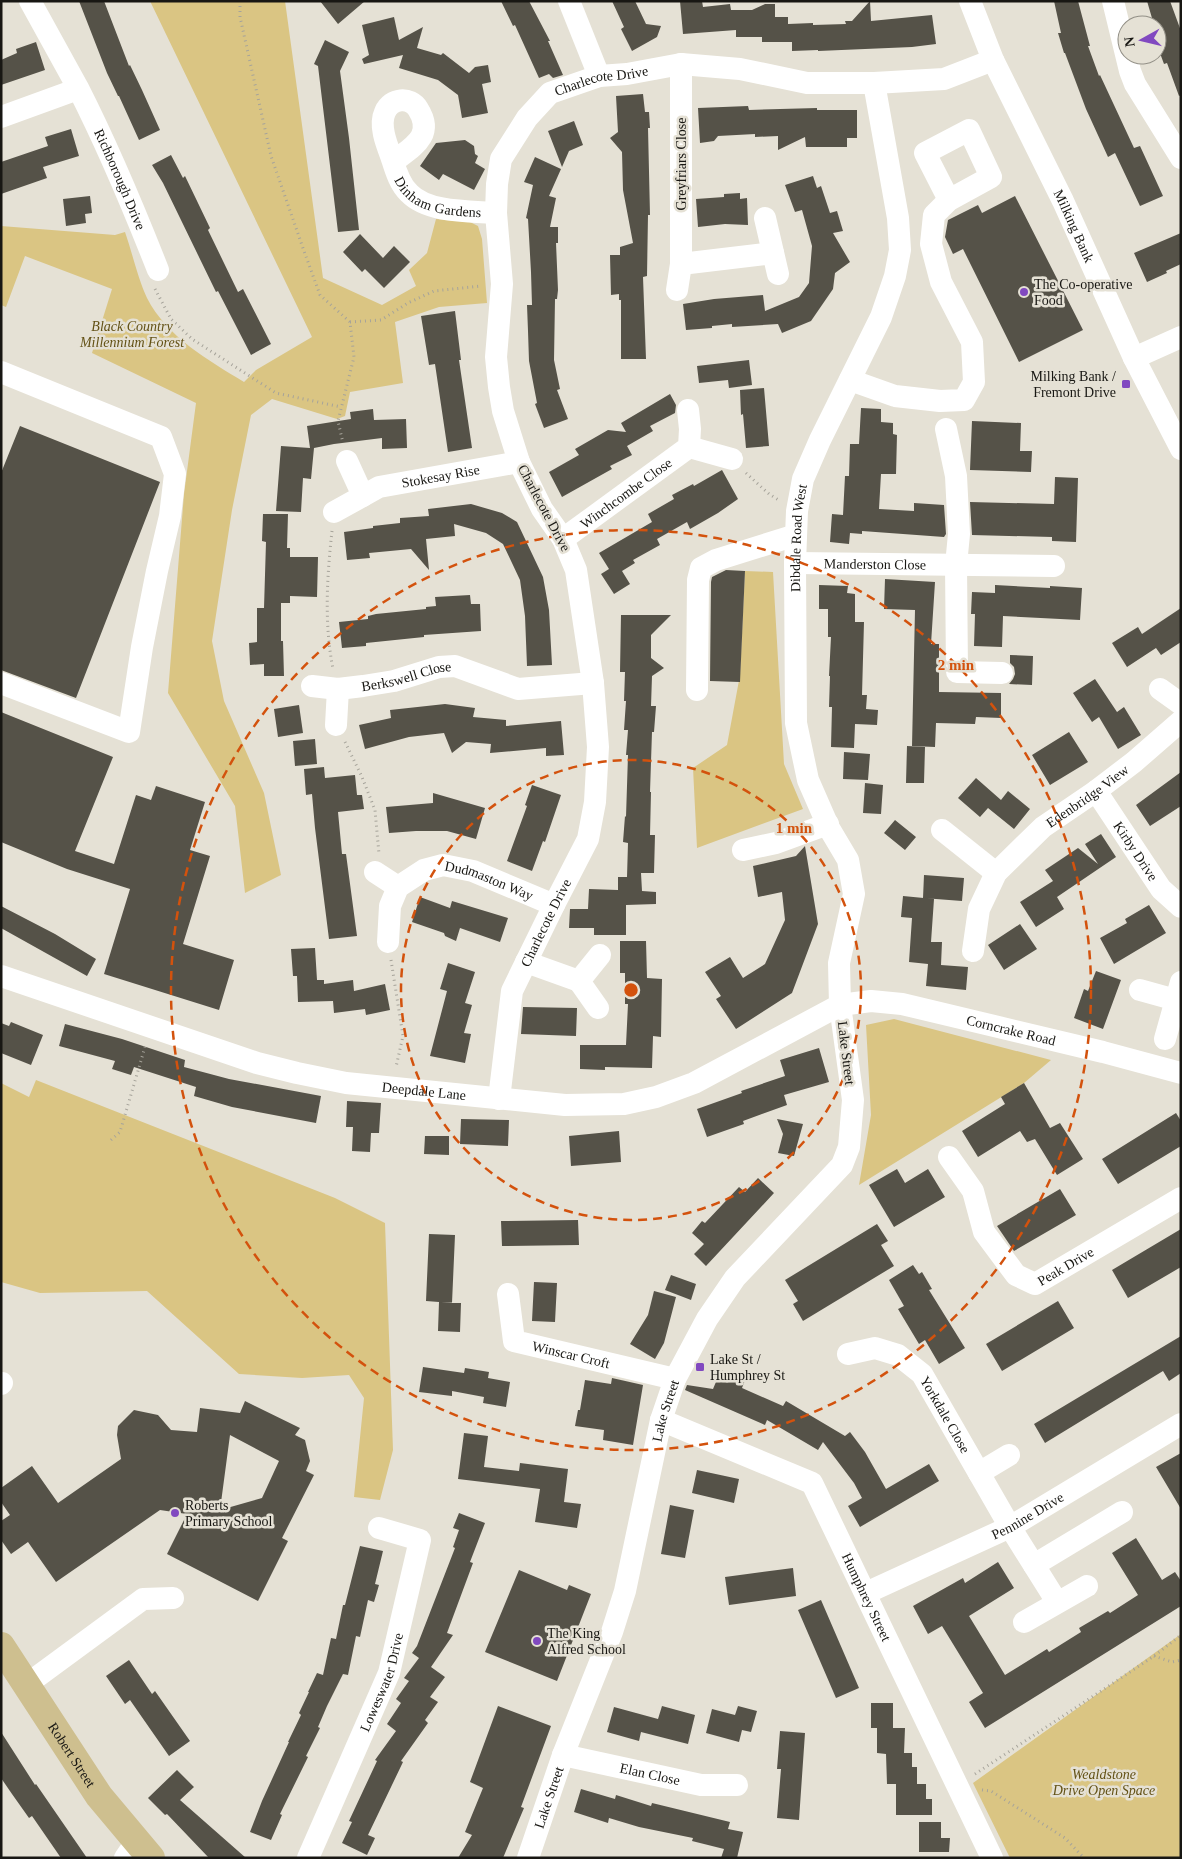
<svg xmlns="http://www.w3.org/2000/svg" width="1182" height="1859" font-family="'Times New Roman',serif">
  <rect width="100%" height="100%" fill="#e5e1d5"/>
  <path fill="#dac583" d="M150 1H285L323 278 382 305 416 286 409 270 427 253 436 219 470 222 478 226 482 239 487 303 439 307 395 322 403 383 350 392 345 416 337 419 272 399 251 415 232 510 212 641 224 701 264 793 281 875 245 893 235 806 168 693 184 494 196 403 92 353 112 289 25 256 6 307 1 305V226L115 235 125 232C132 252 138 279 147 298 167 337 208 360 244 382L256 370 312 337Z
    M745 571 773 572 784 764 803 809 697 848 693 768 727 745 740 675Z
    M894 1019 1051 1060 1024 1083 859 1185 871 1115 866 1025Z
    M36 1080 335 1198 385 1223 393 1450 380 1500 354 1497 364 1398 349 1375 302 1378 239 1374 147 1291 40 1293 1 1282V1083L29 1097Z
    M1181 1634V1858H1010L973 1783Z"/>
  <path fill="#555248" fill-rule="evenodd" d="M79 1H104L129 66 130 65 142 90 160 130 139 140 119 96H118L107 73Z
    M320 1H365L338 24Z
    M501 1H529L550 41H548L563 75 553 78 549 74 539 78 515 25 513 26Z
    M612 1H635L646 24 661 26 657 37 632 51 621 29 624 27Z
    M680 1H702L703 7 730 4 731 10H752L765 4H775V17H788V24L813 23V25L846 24 845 21H852L870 1 871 21 932 15 936 44 912 47 818 51V50L792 51V42H762V37H736V30L683 34Z
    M1054 1H1078L1090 46H1088L1099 76 1100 75 1134 148 1140 146 1163 196 1140 206 1115 153 1108 157 1086 109 1065 53H1064L1058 33H1061Z
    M1147 1H1170L1181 31V95L1179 96 1167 63 1164 64 1157 45V25H1154Z
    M394 17 399 40 423 27 417 48 441 55 443 53 469 73 475 67 488 65 491 82 482 84 488 113 462 118 458 95 438 80 399 68 403 55 364 64 362 59 369 55 362 25Z
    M325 40 349 52 340 71 349 138 359 230 338 232 318 66 314 64Z
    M36 42 45 70 1 85V60L17 53 16 49Z
    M643 94 645 112H649L650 128H648L650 215H648L647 276 643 277 646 359H621V300H619V294L611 295 610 255H620V247L633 243 623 190 622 152 610 138 618 132 616 96Z
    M748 106 749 110 817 108V110H857V138H847V147H806L805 137 778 150V136L755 137V134L718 136 714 141 700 143 698 108Z
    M574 121 583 145 569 151 562 167 548 131Z
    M71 129 79 156 43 167 47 178 1 194V162L48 146 45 137Z
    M465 140 474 146 475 154 478 156 475 163 485 169 474 190 443 174 439 180 420 166 436 143Z
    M171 155 183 178 185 176 210 228 208 230 238 292 243 289 271 344 251 355 218 291 216 292 163 183 152 165Z
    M535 157 561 169 549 196 556 198 550 227H558V243H556L558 290 557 299H555L554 360 560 389 557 390 568 419 544 428 535 404 537 403 529 361 528 331 527 305H532L531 272 528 219 526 218 533 185 524 182Z
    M813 176 817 188 821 186 830 213 837 211 843 231 833 233 850 262 835 273 833 289 811 321 782 333 778 324 732 327V324L712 326V328L686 330 683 304 714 299 763 295 765 311 799 297 809 283 812 246 802 210 795 212 785 185Z
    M740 193V199L747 198 748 225 725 224 698 227 696 199 724 197V194Z
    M90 196 92 213 85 214 86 223 66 226 63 199Z
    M1015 196 1083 330 1019 362 963 249 953 254 945 237 948 220 978 205 982 213Z
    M1181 233V264L1166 271 1167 273 1147 282 1134 253Z
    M360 234 383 258 394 246 410 262 384 288 365 269 362 272 343 252Z
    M455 311 461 360H459L472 448 448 452 435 364 429 365 421 316Z
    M749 360 752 385 729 388 728 380 699 383 697 366Z
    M764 388 769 446 746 448 743 414 741 415 740 390Z
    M670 394 676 405 675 413 650 426 653 431 627 446 632 455 610 466 612 469 562 497 549 472 579 455 575 449 608 430 626 432 621 423Z
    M861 408 881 409V422L893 423V434L897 435 896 474H881L879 509 914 511V503L944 505 946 534 944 537 862 531V534L850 533 849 544 830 542 832 514 843 515 845 476H849L850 444H859Z
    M373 409 374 420 406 419 407 448 382 449V438L334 444 314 448 311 479 303 478 301 512 276 511 281 446 310 448 307 426 351 419 350 412Z
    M972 421 1021 423 1020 451H1032L1031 472 970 470Z
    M20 426 160 482 76 698 1 670V473Z
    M722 470 738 499 718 513 690 529 687 522 657 539 660 545 633 560 635 563 622 571 630 584 614 594 601 574 609 569 599 553 652 522 648 514 674 499 672 495 693 484 694 486Z
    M1055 477 1078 478 1076 542 1052 541V537L972 535 970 502 1054 504Z
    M471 504 502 513 517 522 543 577 549 610 552 665 527 666 525 616 520 580 503 544 486 533 454 524 455 536 426 539 429 570 411 549 369 553 370 558 347 560 344 532 373 528V526L400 523V518L429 516 428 509Z
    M263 514H288L287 548H290V557H318L317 597 290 596V603H281V641H283L284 676H264V664L250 665 249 643 257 642V608H264L266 542 262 541Z
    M726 570 745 571 740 682 710 681 711 582 712 577Z
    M885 579 935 582 931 644H939V692L1001 693V718L976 717 975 724 936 723 935 747 912 746 915 610 884 609Z
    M819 585 848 586 847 593 855 594V622H864L862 695H867L866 709 878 710 877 725 855 724 854 748 831 747 832 707H829L830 676H829L831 637H828V609H819Z
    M995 585 1050 588V586L1082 588 1080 620 1003 616 1002 647 974 646 975 614H971L972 592 995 593Z
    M470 595 471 604H480L481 631 424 635V637L366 643V646L342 648 339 622 368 619V616L376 614 426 609V607L436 606 435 597Z
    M1181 608V642L1161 655 1156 648 1127 667 1112 643 1138 627 1142 634Z
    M621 615H671L651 635V658L664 668 652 676 651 706H656L654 732H652L650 792H651L650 835H655L654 873H641L642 891 656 892V904L626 905V935H594V928H569L570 909H588L589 889 618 890V877H627L628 843 623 842 625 816 626 817 628 755H626L628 730H624L626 701H624L625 672H620Z
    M1010 655 1033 656 1032 685 1009 684 1013 679 1015 674 1014 667 1010 663Z
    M1095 679 1117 712 1124 707 1141 735 1118 749 1099 717 1092 722 1073 693Z
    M445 704 475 708 473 717 506 720V726L561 721 564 755 546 756V748L490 753 491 744 466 742 452 753 444 733 409 737 365 749 359 725 391 718 390 710Z
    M299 705 303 733 278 737 274 709Z
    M1 712 113 757 75 851 114 864 136 795 151 800 156 786 205 802 190 850 210 856 183 944 234 960 219 1010 104 974 130 889 67 869 1 842Z
    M1069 732 1088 762 1050 785 1032 755Z
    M315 739 317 764 295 766 293 741Z
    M907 746 925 747 924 783H906Z
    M844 752 870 754 868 780 843 779Z
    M324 767 325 778 355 775 357 795H362L364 809 338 812 342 854H346L357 936 329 939 315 828 312 794 306 795 304 769Z
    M1181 772V806L1150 826 1136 805Z
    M976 778 1001 800 1008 791 1030 809 1014 829 988 808 980 817 958 798Z
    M865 783 883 785 881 814 863 813Z
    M532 785 561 795 545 842 543 841 532 871 507 861 527 806 525 805Z
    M433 793 485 808 476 839 447 831H416L389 833 386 807 433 803Z
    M895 820 916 837 905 850 884 833Z
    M1101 834 1116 857 1057 897 1064 909 1036 927 1020 902 1053 881 1045 870 1078 848 1098 864 1085 844Z
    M805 846 818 924 792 993 736 1029 716 999 721 996 705 972 730 957 743 978 765 964 785 920 782 892 758 897 753 866 796 856Z
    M924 875 964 878 962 901 923 898Z
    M903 896 934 899 931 942H942L941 965 968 967 966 990 926 986 928 964 909 962 912 918 901 917Z
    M420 897 450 908 452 901 508 918 500 942 460 928 456 941 445 936 444 933 412 922Z
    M1149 905 1166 933 1114 964 1100 938 1127 923 1125 919Z
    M1 906 55 934 96 959 87 976 1 928Z
    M1020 924 1037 949 1004 970 988 945Z
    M620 941H646L647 978 662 979 661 1037 653 1036 652 1068 605 1067V1070L580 1069V1045H626L628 1004H625V973H620Z
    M315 948 317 980H324V984L353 980 354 991 385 984 390 1010 366 1015 365 1009 334 1013 333 1001 298 1002 297 976H293L291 949Z
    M448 963 475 972 465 1003 472 1005 464 1033 471 1034 465 1063 430 1056 447 991 440 989Z
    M1096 971 1121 980 1103 1029 1074 1018 1084 989 1088 991Z
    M523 1007 577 1008 576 1036 521 1034Z
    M11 1022 43 1035 31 1065 1 1053V1023L9 1026Z
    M65 1024 122 1039 185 1060 184 1067 229 1079 321 1096 316 1123 232 1107 194 1096 196 1087 134 1067 131 1075 112 1069 115 1061 59 1046Z
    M819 1048 829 1082 784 1095 787 1105 743 1121 744 1124 707 1137 697 1109 742 1093 741 1091 785 1076 780 1060Z
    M1024 1083 1050 1128 1060 1123 1083 1159 1057 1175 1035 1139 1027 1142 1020 1131 978 1157 962 1131 1005 1104 1001 1097Z
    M347 1101 381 1103 379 1133H371L370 1152 352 1151 353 1127H346Z
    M1176 1113 1181 1121V1146L1118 1184 1102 1159Z
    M461 1119 509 1120 508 1146 460 1144Z
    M777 1119 803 1124 794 1156 778 1153 783 1134Z
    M619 1131 621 1162 571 1166 569 1136Z
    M425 1136H449V1155L424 1154Z
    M897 1169 905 1183 928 1169 945 1197 894 1227 869 1185Z
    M758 1178 774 1193 706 1266 694 1254 704 1244 692 1233 702 1221 705 1223 739 1187 745 1192Z
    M1060 1189 1076 1215 1014 1251 997 1226Z
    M578 1220 579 1245 502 1246 501 1221Z
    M877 1224 888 1241 881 1245 894 1266 803 1321 793 1304 798 1301 785 1280Z
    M1181 1229V1267L1128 1298 1112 1270Z
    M429 1234 455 1235 452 1303 441 1302 461 1303 460 1332 438 1331 439 1302 426 1301Z
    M913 1265 919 1274 922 1272 932 1289 929 1290 965 1348 939 1364 925 1340 919 1344 898 1309 904 1306 889 1280Z
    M671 1275 696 1284 691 1300 665 1290Z
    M534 1282 557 1283 555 1322 532 1321Z
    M654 1291 676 1297 664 1343 655 1359 630 1344 648 1315Z
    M1058 1301 1074 1328 1002 1371 986 1344Z
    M1181 1336V1373L1169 1381 1163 1371 1045 1443 1034 1424Z
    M423 1367 464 1373 465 1368 489 1372 488 1378 510 1382 506 1407 483 1403 484 1397 452 1391V1396L419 1392Z
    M721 1370 745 1380 742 1388 783 1406 786 1401 845 1436 850 1432 865 1452 886 1489 929 1464 939 1481 860 1527 848 1506 862 1498 854 1483 823 1442 818 1450 767 1420 765 1425 685 1390 687 1385 713 1389Z
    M612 1378 643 1385 633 1445 603 1440 604 1430 575 1426 578 1410H580L585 1380 611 1384Z
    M245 1401 300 1428 295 1435 305 1440 310 1461 306 1471 314 1475 282 1538 288 1541 258 1601 167 1554 187 1514 160 1510 56 1582 28 1542 11 1554 1 1540V1521L10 1515 1 1502V1488L32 1466 58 1503 121 1459 117 1435 118 1426 134 1410 158 1415 171 1430 197 1432 200 1408 240 1413ZM230 1435 279 1461 262 1498 220 1510Z
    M464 1433 488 1436 484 1467 519 1471 520 1463 568 1469 564 1502 581 1504 577 1528 535 1522 540 1489 458 1479Z
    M1181 1453V1509L1156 1467Z
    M697 1470 739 1479 734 1503 692 1493Z
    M670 1505 694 1510 685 1558 661 1554Z
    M459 1513 485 1523 470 1562 473 1563 447 1633 453 1635 431 1667 445 1677 430 1697 438 1702 425 1720 428 1723 401 1761 403 1762 368 1835 375 1838 367 1855 342 1843 352 1822 349 1821 377 1761 375 1760 396 1731 387 1724 401 1703 396 1699 409 1681 404 1678 419 1658 412 1653 417 1646 455 1548 453 1547 459 1530 453 1528Z
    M1136 1538 1162 1580 1175 1572 1181 1581V1606L985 1728 969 1702 983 1693 942 1626 928 1634 913 1606 963 1578 965 1583 998 1562 1014 1588 969 1616 1005 1675 1047 1649 1049 1652 1081 1632 1079 1628 1108 1611 1110 1613 1138 1595 1112 1553Z
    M360 1546 383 1551 375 1584 379 1585 374 1602 368 1600 360 1637 356 1636 348 1675 343 1674 327 1706 318 1727 320 1728 306 1756 308 1757 280 1814 282 1815 271 1840 250 1832 262 1801 289 1742H288L301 1715 299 1713 309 1692H308L317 1673 323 1675 331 1638 336 1639 343 1605H345Z
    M793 1568 796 1596 729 1605 725 1577Z
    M519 1570 567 1590 569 1585 591 1594 557 1681 485 1652Z
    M821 1600 859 1688 836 1698 798 1610Z
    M129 1660 152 1694 155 1691 190 1741 169 1756 130 1700 125 1704 106 1676Z
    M871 1703H893V1728H905L904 1753H912V1767H917V1784H926V1799H932V1815H896V1784H887L886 1754 877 1753V1728H871Z
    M498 1706 551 1726 521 1807 524 1808 503 1858H458L472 1835 465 1832 483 1788 470 1782Z
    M662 1706 695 1715 688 1744 641 1732 639 1741 607 1732 614 1707 658 1719Z
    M738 1706 757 1711 751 1732 742 1730 739 1742 706 1733 712 1709 735 1715Z
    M780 1731 805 1733 799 1820 777 1818 781 1769H777Z
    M1 1732 35 1785 36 1784 87 1858H61L32 1816 29 1818 12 1794 1 1778Z
    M177 1770 194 1787 180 1800 246 1858H209L167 1814 165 1815 148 1798Z
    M581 1789 615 1799 616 1795 651 1806 652 1803 730 1822 728 1829 743 1832 737 1858H721L724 1849 692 1841 693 1838 639 1827 609 1818 608 1823 574 1812Z
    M919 1822H941V1838H950L949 1852H919Z"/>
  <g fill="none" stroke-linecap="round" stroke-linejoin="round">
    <path stroke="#a6a39a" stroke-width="3" stroke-dasharray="1 4" stroke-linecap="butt" d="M240 1V17L271 156 304 251 320 295 350 322 354 357 338 421 343 443
      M155 289 171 319 192 339 276 393 341 407
      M350 322 381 320 408 303 434 291 481 286
      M746 473 769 494 780 501
      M332 531C327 577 324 623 333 669
      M345 742 362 777 375 810 379 854
      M391 960 403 1036 396 1067
      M111 1140 120 1132 145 1047
      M1154 1656 1172 1662 1181 1660
      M975 1774 1154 1656 1181 1635
      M982 1790 991 1791 1065 1838 1084 1858"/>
    <g stroke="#fff" stroke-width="22">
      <path id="s1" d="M30 1C46 30 62 59 78 88 108 147 134 209 158 270"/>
      <path d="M569 1 599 76"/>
      <path id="s2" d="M970 1 993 60 1063 201 1134 358 1181 449"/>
      <path d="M1113 1 1130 71 1135 84 1181 158"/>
      <path d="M1 117 78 89"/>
      <path id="s3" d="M393 162C412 147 435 136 418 109 410 96 391 98 385 112 379 125 386 143 391 156 395 168 399 184 409 193 428 213 470 211 496 213"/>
      <path d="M765 218 778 274"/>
      <path d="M681 264 773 253"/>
      <path d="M677 290 681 264V64"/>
      <path d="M1134 358 1181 337"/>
      <path d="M1 372 161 437 175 474 170 516 157 571 142 647 129 732 1 683"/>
      <path d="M850 380 895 396 940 401 964 400 974 382 972 342 941 282 931 244 934 215 949 200 925 153 969 130 991 177 949 200"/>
      <path d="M946 429 956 476 959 534 956 565 957 672 1002 673"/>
      <path d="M689 447 732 459"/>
      <path d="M347 461 363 496"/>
      <path id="s4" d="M334 512 379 487 519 462"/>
      <path id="s5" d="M563 539 689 447 690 429 688 410"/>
      <path id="s6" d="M795 563 1054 566"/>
      <path id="s7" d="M312 686 338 689 363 686 394 681 439 667 455 666 518 689 593 683"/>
      <path d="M1160 689 1181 704"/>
      <path d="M697 690 698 580 701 568 716 560 796 535"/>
      <path d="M336 725 338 689"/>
      <path id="s8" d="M1096 791 1161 889 1181 907"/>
      <path d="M942 830 996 873"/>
      <path d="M743 850 776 843 828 824"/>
      <path d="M375 872 398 887"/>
      <path id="s9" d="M388 942 390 906 398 887 424 870 443 865 473 871 554 905"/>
      <path id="s10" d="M973 951 979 909 996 873 1043 827 1096 791 1134 762 1181 721"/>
      <path d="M526 962 579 981"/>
      <path id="s11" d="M1 976 257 1063 297 1073 346 1083 565 1105 624 1104 656 1097 694 1083 840 1005 871 1001 902 1004 1103 1052 1181 1073"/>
      <path d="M1140 990 1176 1000"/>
      <path d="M598 1008 579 981 600 955"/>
      <path d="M1165 1039 1181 982"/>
      <path id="s12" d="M499 1099 512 991 554 905 588 839 595 802 598 747 593 683 576 570 563 539 542 509 519 462 503 411 499 387 496 357 502 284 496 213 497 184 501 159 527 118 550 93 599 76 627 74 681 64 740 69 807 83H874L944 79 993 60"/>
      <path id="s13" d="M949 1157 973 1191 984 1232 1016 1275 1035 1284 1181 1198"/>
      <path id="s14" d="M508 1294 514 1341 675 1379"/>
      <path id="s15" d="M848 1354 875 1348 898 1355 922 1374 1010 1527 1057 1602"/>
      <path d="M1 1384 2 1383"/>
      <path id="s16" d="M661 1420 812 1483 992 1858"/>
      <path d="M979 1473 1009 1455"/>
      <path d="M1034 1565 1122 1512"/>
      <path id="s17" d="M866 1593 1010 1527 1181 1424"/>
      <path d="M1024 1622 1087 1586"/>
      <path d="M26 1685 143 1599 173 1598"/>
      <path id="s18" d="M563 1755 701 1785H737"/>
      <path d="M125 1858 136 1842"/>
      <path id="s19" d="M308 1858 389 1673 420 1540 379 1528"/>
      <path id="s20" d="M528 1858 563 1755 612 1632 625 1591 661 1420 675 1379 707 1319 735 1278 842 1165 849 1147 853 1100 840 1005 839 963 854 894 848 860 829 828 808 780 796 723 795 563 797 511 803 479 820 440 881 317 895 276 900 250 898 218 874 83"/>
    </g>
    <path stroke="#cebf8f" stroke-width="28" id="s21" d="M1 1646 99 1796 151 1858"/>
  </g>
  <g fill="none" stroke="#d3520d" stroke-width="2.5" stroke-dasharray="9 6">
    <circle cx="631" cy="990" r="230"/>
    <circle cx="631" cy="990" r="460"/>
  </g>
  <g fill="#8149c0" stroke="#e5e1d5" stroke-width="2">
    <circle cx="1024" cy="292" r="5"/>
    <rect x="1121" y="379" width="10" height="10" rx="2.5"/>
    <rect x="695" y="1362" width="10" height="10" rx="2.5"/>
    <circle cx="175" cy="1513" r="5"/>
    <circle cx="537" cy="1641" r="5"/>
  </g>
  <g text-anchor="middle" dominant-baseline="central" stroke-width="5" stroke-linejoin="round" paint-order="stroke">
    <g font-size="14" fill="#181713" stroke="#e5e1d5">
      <text stroke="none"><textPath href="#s12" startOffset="1115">Charlecote Drive</textPath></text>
      <text transform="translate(681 164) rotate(-90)">Greyfriars Close</text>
      <text stroke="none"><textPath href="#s1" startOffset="200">Richborough Drive</textPath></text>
      <text stroke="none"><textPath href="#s3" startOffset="224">Dinham Gardens</textPath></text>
      <text stroke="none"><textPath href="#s2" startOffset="248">Milking Bank</textPath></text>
      <text stroke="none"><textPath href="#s4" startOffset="114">Stokesay Rise</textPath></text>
      <text stroke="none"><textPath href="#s5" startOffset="78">Winchcombe Close</textPath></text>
      <text transform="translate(544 508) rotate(62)">Charlecote Drive</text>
      <text stroke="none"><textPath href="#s20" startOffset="1418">Dibdale Road West</textPath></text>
      <text stroke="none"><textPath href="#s6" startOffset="80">Manderston Close</textPath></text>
      <text stroke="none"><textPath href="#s7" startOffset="96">Berkswell Close</textPath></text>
      <text stroke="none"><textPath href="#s10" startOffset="202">Edenbridge View</textPath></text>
      <text stroke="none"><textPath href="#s8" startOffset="72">Kirby Drive</textPath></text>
      <text stroke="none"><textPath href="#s9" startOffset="156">Dudmaston Way</textPath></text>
      <text stroke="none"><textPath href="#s12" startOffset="185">Charlecote Drive</textPath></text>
      <text stroke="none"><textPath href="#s11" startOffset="1054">Corncrake Road</textPath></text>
      <text transform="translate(846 1053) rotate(83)">Lake Street</text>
      <text stroke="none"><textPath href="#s11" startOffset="440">Deepdale Lane</textPath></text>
      <text stroke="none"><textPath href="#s13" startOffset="194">Peak Drive</textPath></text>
      <text stroke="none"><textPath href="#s14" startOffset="106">Winscar Croft</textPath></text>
      <text stroke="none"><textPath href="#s20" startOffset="469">Lake Street</textPath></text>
      <text stroke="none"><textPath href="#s15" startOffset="129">Yorkdale Close</textPath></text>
      <text stroke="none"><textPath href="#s17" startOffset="179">Pennine Drive</textPath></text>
      <text stroke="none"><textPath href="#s16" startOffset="290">Humphrey Street</textPath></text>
      <text stroke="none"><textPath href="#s19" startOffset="191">Loweswater Drive</textPath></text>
      <text stroke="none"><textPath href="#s21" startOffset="130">Robert Street</textPath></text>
      <text stroke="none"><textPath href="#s18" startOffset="89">Elan Close</textPath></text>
      <text stroke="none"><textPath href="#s20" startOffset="64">Lake Street</textPath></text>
    </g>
    <g font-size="14" fill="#181713" stroke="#e5e1d5" text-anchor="start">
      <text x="1034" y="284">The Co-operative<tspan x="1034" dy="16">Food</tspan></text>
      <text x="1116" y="376" text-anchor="end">Milking Bank /<tspan x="1116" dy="16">Fremont Drive</tspan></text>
      <text x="710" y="1359">Lake St /<tspan x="710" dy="16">Humphrey St</tspan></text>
      <text x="185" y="1505">Roberts<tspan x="185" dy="16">Primary School</tspan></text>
      <text x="547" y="1633">The King<tspan x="547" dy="16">Alfred School</tspan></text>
    </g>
    <g font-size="14" font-style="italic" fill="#635115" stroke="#e5e1d5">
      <text x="132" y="326">Black Country<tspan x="132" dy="16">Millennium Forest</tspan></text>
      <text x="1104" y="1774">Wealdstone<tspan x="1104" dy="16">Drive Open Space</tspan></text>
    </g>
  </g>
  <circle cx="631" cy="990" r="8" fill="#d3520d" stroke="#e5e1d5" stroke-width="2.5"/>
  <g font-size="15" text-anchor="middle" font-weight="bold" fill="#d3520d" stroke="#e5e1d5" stroke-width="5" stroke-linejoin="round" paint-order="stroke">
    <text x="956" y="670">2 min</text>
    <text x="794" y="833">1 min</text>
  </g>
  <rect width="1182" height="1859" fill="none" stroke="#181713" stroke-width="5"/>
  <g transform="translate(1142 40) rotate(262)"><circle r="24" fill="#e5e1d5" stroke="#939087"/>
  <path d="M0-4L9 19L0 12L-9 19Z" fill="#8149c0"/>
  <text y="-8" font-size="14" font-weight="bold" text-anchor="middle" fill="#181713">N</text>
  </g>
</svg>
